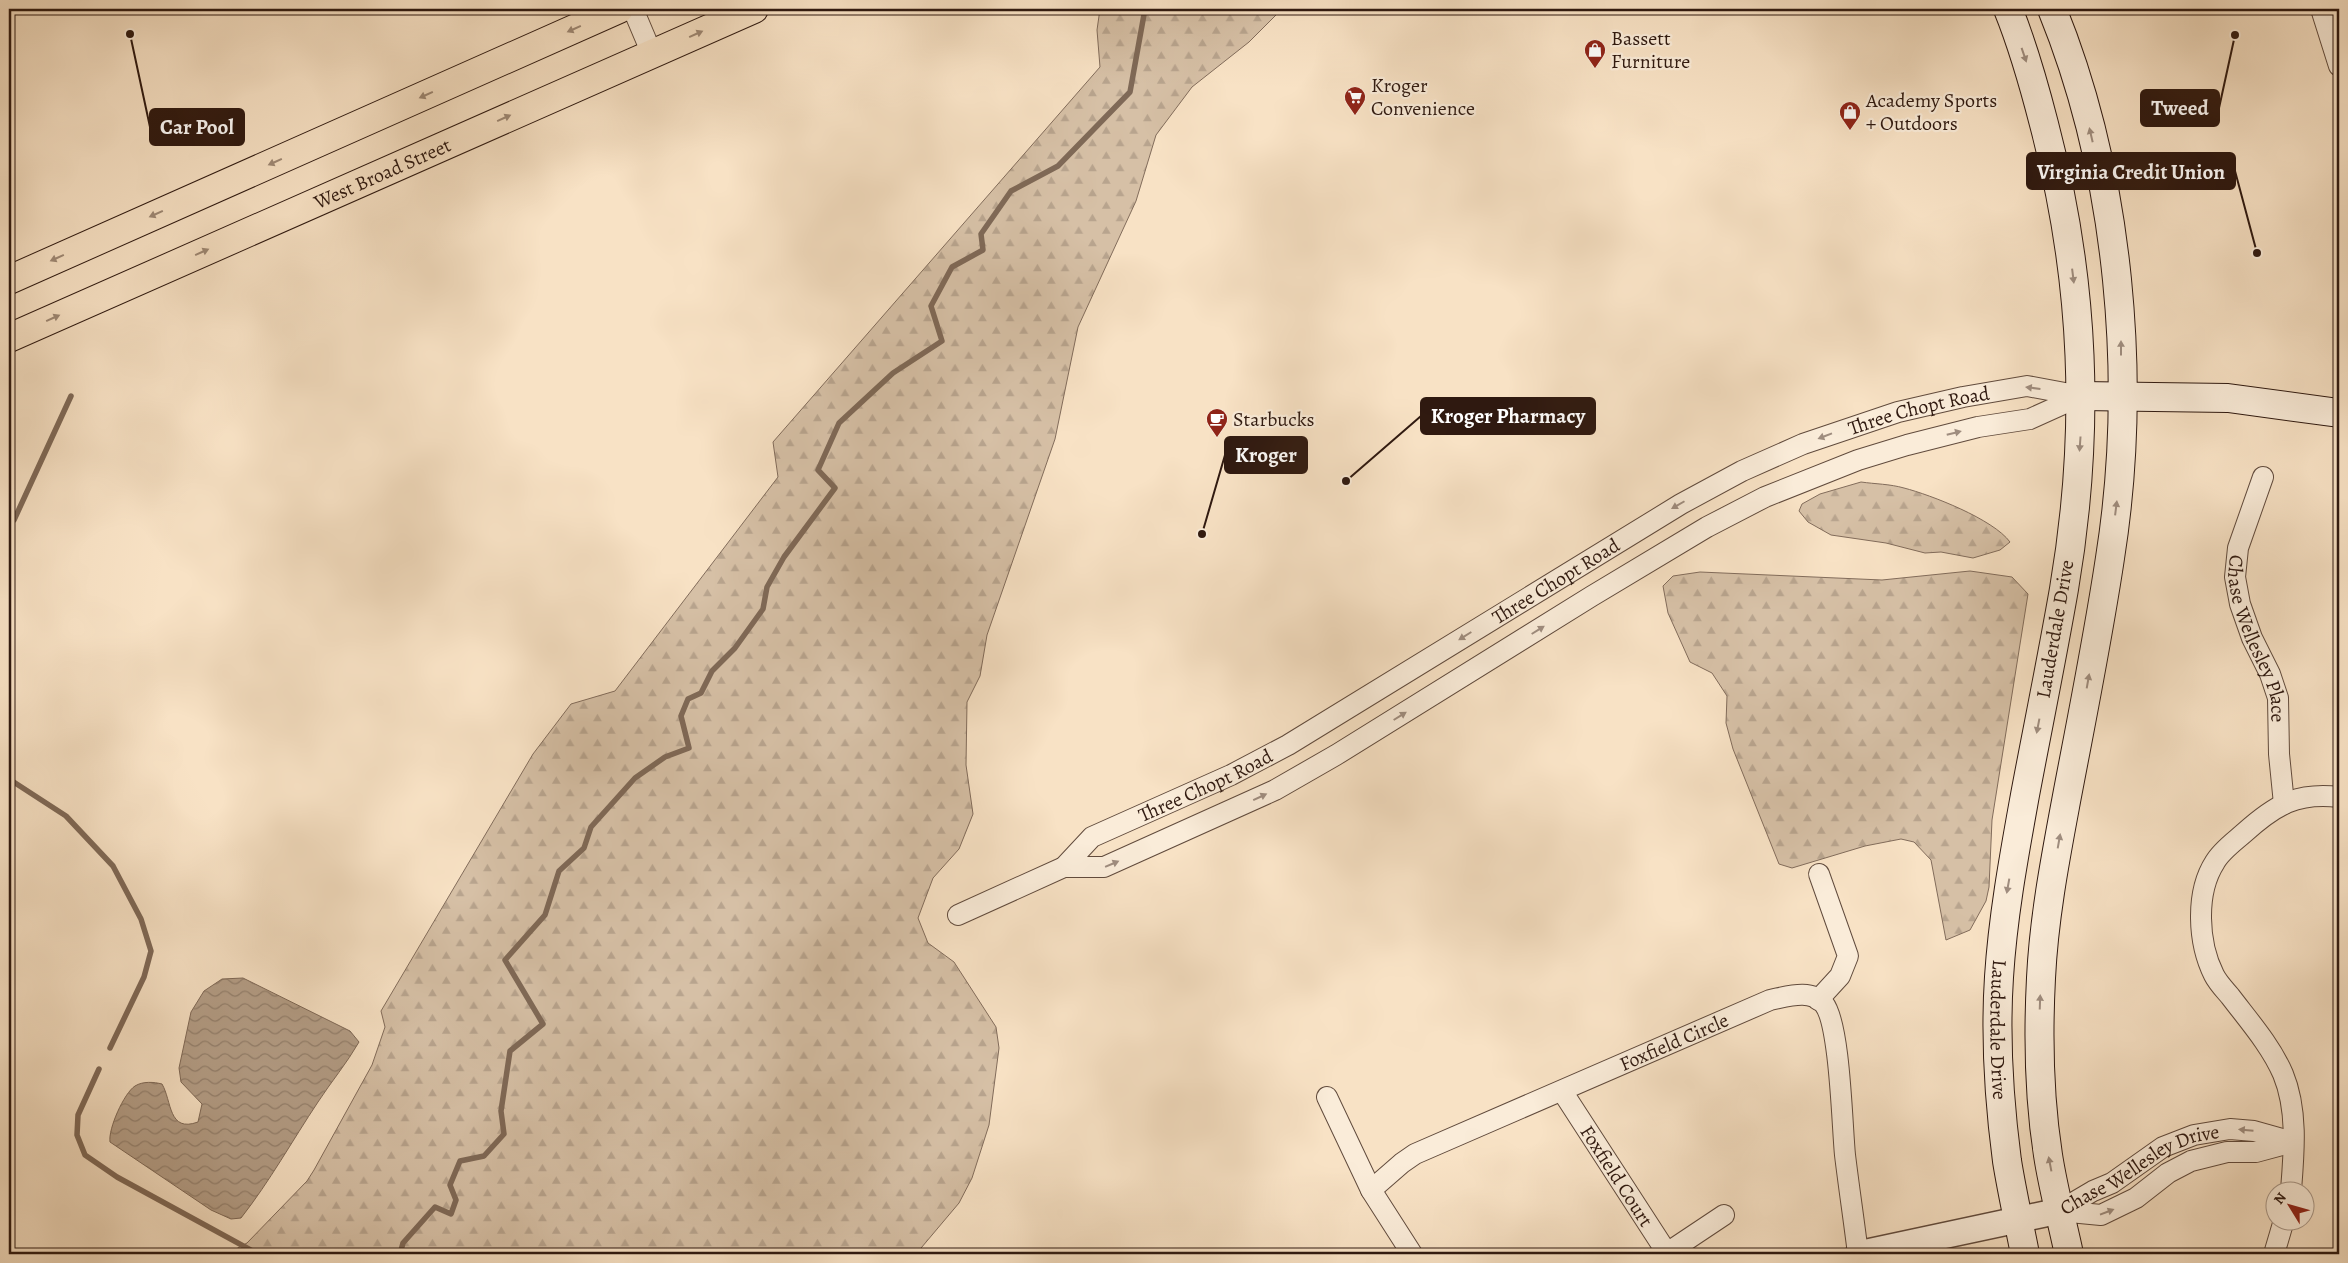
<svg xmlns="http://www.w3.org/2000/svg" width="2348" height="1263" font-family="Alegreya,serif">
  <defs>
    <pattern id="forest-firs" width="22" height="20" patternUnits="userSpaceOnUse" patternTransform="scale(1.25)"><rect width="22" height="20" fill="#d6c0a6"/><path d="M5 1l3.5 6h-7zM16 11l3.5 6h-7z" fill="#b8a48e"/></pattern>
    <pattern id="water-waves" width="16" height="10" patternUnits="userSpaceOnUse" patternTransform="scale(1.25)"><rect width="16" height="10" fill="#b49e87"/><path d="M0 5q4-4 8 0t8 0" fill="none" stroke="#93806d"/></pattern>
  </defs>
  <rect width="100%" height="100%" fill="#f8e2c5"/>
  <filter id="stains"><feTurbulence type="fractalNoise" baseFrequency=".004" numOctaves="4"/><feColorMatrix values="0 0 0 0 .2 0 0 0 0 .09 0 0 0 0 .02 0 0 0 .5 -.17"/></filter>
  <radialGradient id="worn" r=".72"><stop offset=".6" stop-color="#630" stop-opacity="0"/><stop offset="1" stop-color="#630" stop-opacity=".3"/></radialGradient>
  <path fill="url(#forest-firs)" stroke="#826c5b" d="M1100 9H1282L1249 42 1192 87 1156 135 1136 201 1078 327 1055 439 987 635 980 676 967 702 966 765 973 814 959 849 933 878 918 918 928 943 954 962 996 1027 999 1048 989 1125 972 1178 959 1203 916 1254H227L247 1243 307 1181 314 1170 372 1065 385 1027 381 1011 533 754 571 704 615 691 778 477 773 442 1100 67 1097 30Z
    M1861 482C1875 484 1890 484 1904 488 1931 495 1993 519 2010 542L2000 550 1973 558 1941 552 1925 553 1886 543 1831 535 1808 522 1799 511 1802 504 1820 494Z
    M1970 571 2012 577 2028 594 1992 820 1989 887 1986 901 1970 930 1946 940 1931 860 1914 842 1901 839 1865 846 1792 868 1779 864 1733 749 1726 723 1727 696 1712 673 1690 662 1668 613 1663 586 1673 576 1700 572 1882 580Z"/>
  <path fill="url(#water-waves)" stroke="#7f6957" d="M243 978 350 1031 359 1042C347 1063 331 1082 318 1102 292 1141 270 1181 241 1218L231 1219 211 1210 110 1142C108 1129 124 1093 135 1086 143 1081 154 1082 162 1084 172 1101 168 1133 198 1122L202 1104 181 1082 179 1068 191 1012 204 991 222 979Z"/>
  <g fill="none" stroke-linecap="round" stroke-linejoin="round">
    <path stroke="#7f6957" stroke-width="5.5" d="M14 520 71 396
      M9 779 66 816 113 866 141 919 151 951 144 977 110 1048
      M99 1069 78 1115 77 1135 85 1155 117 1177 258 1254
      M400 1254 403 1243 435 1207 451 1214 456 1200 450 1185 460 1161 484 1156 504 1134 501 1111 510 1051 543 1024 505 960 545 915 559 871 584 848 591 827 635 778 665 757 689 748 681 716 688 699 701 693 712 671 735 648 763 609 767 587 784 557 835 488 818 470 839 423 893 373 942 341 931 306 952 267 983 250 981 234 1011 191 1058 166 1130 92 1145 9"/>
    <g stroke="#614b3d" stroke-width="22">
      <g id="minor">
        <path d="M633 9 652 54"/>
        <path d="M2321 9 2339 66"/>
        <path id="s1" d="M2263 477 2238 548 2235 577 2240 604 2252 638 2270 674 2278 698 2279 754 2284 804"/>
        <path d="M1064 867H1104L1275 790 1336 755 1592 596 1707 527 1765 497 1858 460 1907 445 1978 427 2030 419 2081 396"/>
        <path id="s2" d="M958 915 1064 867 1092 837 1231 775 1288 745 1681 504 1742 471 1803 444 1898 412 1963 397 2027 386 2081 396"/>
        <path d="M1818 1000 1840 976 1848 956 1819 874"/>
        <path id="s3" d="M1562 1091 1667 1253 1724 1215"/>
        <path d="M1327 1097 1371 1190 1412 1254"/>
        <path id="s4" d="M1371 1190 1402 1163 1415 1154 1770 1000C1786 997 1811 988 1824 1004 1840 1024 1842 1125 1845 1155 1849 1188 1854 1221 1858 1254"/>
        <path d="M2291 1190C2294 1153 2298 1110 2283 1074 2271 1046 2249 1021 2230 996 2225 990 2218 983 2214 975 2198 943 2195 893 2215 862 2221 851 2235 841 2244 833 2275 805 2297 792 2339 797"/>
        <path id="s5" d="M2059 1211 2093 1191 2112 1183 2163 1147 2194 1135 2230 1129 2254 1131 2293 1142"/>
        <path d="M2059 1211 2101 1215 2136 1198 2168 1173 2191 1161 2227 1152H2256L2293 1142"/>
        <path d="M2274 1254 2284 1220"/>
      </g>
    </g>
    <g stroke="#614b3d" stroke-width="28">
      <path id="tertiary" d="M1858 1254 2059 1211"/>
    </g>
    <g stroke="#2f1910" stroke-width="30">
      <g id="secondary">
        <path id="s6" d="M2008 9C2023 46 2034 85 2044 124 2085 280 2091 430 2064 589 2052 658 2038 726 2025 795 2014 856 2003 915 1999 977 1995 1038 1999 1100 2007 1161 2012 1192 2019 1223 2025 1254"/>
        <path d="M2052 9C2120 176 2138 381 2110 558 2098 638 2082 717 2067 796 2056 855 2044 916 2041 978 2038 1036 2039 1097 2048 1155 2053 1188 2062 1221 2069 1254"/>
        <path d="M2081 396 2228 398 2339 413"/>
      </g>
    </g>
    <g stroke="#2f1910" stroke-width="30">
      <g id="primary">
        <path d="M9 280 619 9"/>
        <path id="s7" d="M9 338 754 9"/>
      </g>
    </g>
    <use href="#minor" stroke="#faecd9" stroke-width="20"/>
    <use href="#tertiary" stroke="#faecd9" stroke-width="25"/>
    <use href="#secondary" stroke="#faecd9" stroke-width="28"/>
    <use href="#primary" stroke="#f8e2c5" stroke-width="28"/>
  </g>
  <defs><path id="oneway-solid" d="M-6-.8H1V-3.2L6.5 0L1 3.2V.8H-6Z" transform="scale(1.25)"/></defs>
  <g fill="#9e8874">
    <use href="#oneway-solid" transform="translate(574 29) rotate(156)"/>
    <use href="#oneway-solid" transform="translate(696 34) rotate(-24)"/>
    <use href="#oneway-solid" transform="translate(426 95) rotate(156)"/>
    <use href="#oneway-solid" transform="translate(504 118) rotate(-24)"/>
    <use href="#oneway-solid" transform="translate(275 162) rotate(156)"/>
    <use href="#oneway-solid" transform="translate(156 214) rotate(156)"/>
    <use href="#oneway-solid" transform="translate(202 252) rotate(-24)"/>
    <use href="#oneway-solid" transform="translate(57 258) rotate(156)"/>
    <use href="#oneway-solid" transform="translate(53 318) rotate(-24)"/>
  </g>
  <g fill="#9f8d7f">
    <use href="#oneway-solid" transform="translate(2024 55) rotate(71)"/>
    <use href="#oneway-solid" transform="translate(2091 135) rotate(-103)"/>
    <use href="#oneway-solid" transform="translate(2073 276) rotate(83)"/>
    <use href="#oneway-solid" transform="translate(2121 348) rotate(-90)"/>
    <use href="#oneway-solid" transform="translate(2033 388) rotate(-173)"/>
    <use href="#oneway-solid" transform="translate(1954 433) rotate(-14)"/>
    <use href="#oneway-solid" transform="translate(1825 436) rotate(159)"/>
    <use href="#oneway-solid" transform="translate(2080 444) rotate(94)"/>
    <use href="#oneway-solid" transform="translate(1678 505) rotate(150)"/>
    <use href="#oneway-solid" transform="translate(2116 508) rotate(-83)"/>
    <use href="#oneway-solid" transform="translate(1538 630) rotate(-32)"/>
    <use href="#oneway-solid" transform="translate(1465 636) rotate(148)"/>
    <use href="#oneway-solid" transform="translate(2088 681) rotate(-80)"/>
    <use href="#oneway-solid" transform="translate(1400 716) rotate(-32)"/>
    <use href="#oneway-solid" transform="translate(2038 726) rotate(101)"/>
    <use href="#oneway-solid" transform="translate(1260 797) rotate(-25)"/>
    <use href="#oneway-solid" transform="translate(2059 841) rotate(-80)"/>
    <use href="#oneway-solid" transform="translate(1112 864) rotate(-23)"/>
    <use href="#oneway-solid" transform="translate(2008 886) rotate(100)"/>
    <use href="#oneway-solid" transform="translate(2040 1002) rotate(-88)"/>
    <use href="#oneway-solid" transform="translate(2246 1130) rotate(-175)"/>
    <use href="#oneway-solid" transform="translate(2050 1164) rotate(-101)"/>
    <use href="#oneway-solid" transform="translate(2107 1212) rotate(-21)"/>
  </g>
  <defs>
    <g id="shop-pin" transform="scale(1.125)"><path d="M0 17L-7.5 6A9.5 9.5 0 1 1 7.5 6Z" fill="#8f2418" stroke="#faecd9"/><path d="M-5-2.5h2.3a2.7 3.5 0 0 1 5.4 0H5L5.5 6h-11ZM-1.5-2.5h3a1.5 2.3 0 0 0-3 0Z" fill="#fff"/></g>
    <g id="supermarket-pin" transform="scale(1.125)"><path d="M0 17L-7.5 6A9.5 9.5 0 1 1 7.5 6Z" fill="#8f2418" stroke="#faecd9"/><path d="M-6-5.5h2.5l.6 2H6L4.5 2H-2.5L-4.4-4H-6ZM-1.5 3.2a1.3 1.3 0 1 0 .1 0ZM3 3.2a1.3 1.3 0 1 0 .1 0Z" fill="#fff"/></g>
    <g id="cafe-pin" transform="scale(1.125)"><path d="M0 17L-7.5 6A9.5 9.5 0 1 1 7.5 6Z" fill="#8f2418" stroke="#faecd9"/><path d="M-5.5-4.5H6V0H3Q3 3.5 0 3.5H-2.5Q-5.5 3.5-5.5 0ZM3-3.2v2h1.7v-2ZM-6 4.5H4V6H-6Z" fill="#fff"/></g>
  </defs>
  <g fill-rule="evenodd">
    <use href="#shop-pin" x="1595" y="50"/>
    <use href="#supermarket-pin" x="1355" y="97"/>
    <use href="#shop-pin" x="1850" y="112"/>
    <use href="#cafe-pin" x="1217" y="419"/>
  </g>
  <g text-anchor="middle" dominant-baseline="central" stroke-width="4.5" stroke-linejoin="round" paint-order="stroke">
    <g font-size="20" fill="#2f1910" stroke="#faecd9" text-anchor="start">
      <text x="1611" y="38">Bassett<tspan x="1611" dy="23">Furniture</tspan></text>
      <text x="1371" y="85">Kroger<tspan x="1371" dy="23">Convenience</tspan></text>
      <text x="1866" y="100">Academy Sports<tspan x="1866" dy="23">+ Outdoors</tspan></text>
      <text x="1233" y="419">Starbucks</text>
    </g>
    <g font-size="20" fill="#2f1910" stroke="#faecd9">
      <text stroke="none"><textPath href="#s7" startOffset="408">West Broad Street</textPath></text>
      <text stroke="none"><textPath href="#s2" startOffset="1092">Three Chopt Road</textPath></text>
      <text stroke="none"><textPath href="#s2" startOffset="688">Three Chopt Road</textPath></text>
      <text transform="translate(2055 629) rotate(-80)">Lauderdale Drive</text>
      <text stroke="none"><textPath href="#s1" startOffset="170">Chase Wellesley Place</textPath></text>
      <text stroke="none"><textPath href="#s2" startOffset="282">Three Chopt Road</textPath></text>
      <text stroke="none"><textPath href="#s6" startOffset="1036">Lauderdale Drive</textPath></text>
      <text stroke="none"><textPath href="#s4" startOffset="339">Foxfield Circle</textPath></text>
      <text stroke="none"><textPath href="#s5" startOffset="92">Chase Wellesley Drive</textPath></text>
      <text stroke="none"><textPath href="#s3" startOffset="101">Foxfield Court</textPath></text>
    </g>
  </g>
  <path fill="none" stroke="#2f1910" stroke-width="2" d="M2235 35L2219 108M130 34L150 127M2257 253L2235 171M1346 481L1421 416M1202 534L1225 455"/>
  <g fill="#2f1910" stroke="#faecd9" stroke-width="2">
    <circle cx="2235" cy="35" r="5"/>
    <circle cx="130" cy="34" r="5"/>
    <circle cx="2257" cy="253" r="5"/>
    <circle cx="1346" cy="481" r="5"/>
    <circle cx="1202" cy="534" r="5"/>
  </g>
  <g fill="#2f1910" stroke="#2f1910" stroke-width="2">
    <rect x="2141" y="90" width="78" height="36" rx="5"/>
    <rect x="150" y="109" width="94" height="36" rx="5"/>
    <rect x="2027" y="153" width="208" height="36" rx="5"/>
    <rect x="1421" y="398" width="174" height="36" rx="5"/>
    <rect x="1225" y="437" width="82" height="36" rx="5"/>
  </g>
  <g font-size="21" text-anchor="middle" font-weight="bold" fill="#fff">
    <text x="2180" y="115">Tweed</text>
    <text x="197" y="134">Car Pool</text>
    <text x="2131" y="179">Virginia Credit Union</text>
    <text x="1508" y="423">Kroger Pharmacy</text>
    <text x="1266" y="462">Kroger</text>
  </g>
  <rect width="2348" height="1263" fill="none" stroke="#f8e2c5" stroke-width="30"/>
  <rect x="10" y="10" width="2328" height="1243" fill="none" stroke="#2f1910" stroke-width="2.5"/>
  <rect x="15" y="15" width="2318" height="1233" fill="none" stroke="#2f1910"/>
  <g transform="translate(2290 1206) rotate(307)"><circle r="24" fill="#faecd9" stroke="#a99889"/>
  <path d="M0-4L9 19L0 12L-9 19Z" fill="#8f2418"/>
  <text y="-8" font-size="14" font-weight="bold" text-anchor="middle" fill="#2f1910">N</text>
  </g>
  <rect width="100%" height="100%" filter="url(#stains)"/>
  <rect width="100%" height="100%" fill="url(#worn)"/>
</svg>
